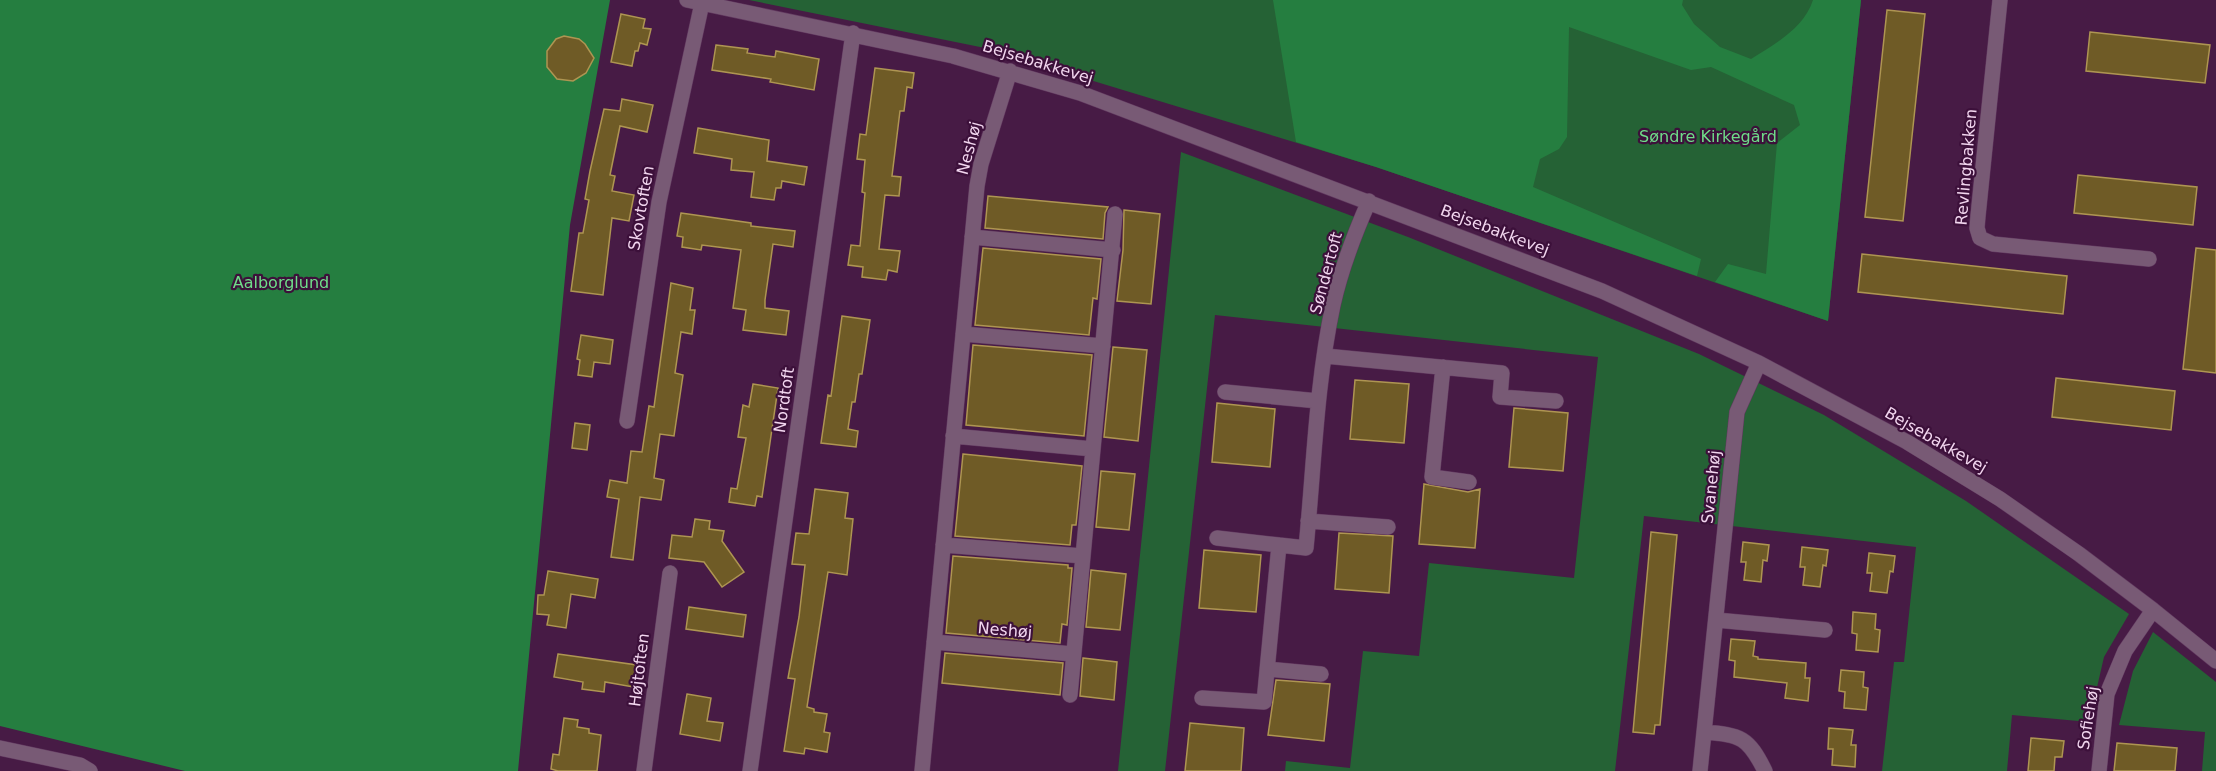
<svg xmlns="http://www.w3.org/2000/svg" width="2216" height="771" font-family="'DejaVu Sans',sans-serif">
  <rect width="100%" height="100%" fill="#471b45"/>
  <path fill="#256235" d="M749 0H1861L1828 321 1376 167 985 48Z
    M1181 152 1408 237 1699 354 1824 415 1966 501 2129 614 2104 657 2089 722 2012 715 2007 771H1882L1894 662H1904L1916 547 1644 516 1615 771H1285L1286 761 1350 768 1363 651 1419 656 1429 563 1574 578 1598 357 1215 315 1165 771H1118Z
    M2153 632 2216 682V771H2202L2205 732 2119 725 2133 671Z"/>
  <path fill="#257e40" d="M0 0H610L570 225 518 771H185L0 726Z
    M1273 0H1683L1682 5 1694 24 1720 47 1751 59C1775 44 1804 28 1813 0H1861L1828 321 1715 282 1728 264 1766 274 1777 143 1800 125 1794 105 1711 67 1691 70 1569 27 1567 137 1559 149 1540 159 1533 187 1701 259 1697 276 1376 167 1296 142Z"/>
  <path fill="#6f5b26" stroke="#ae9552" stroke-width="1.5" d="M1887 10 1925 14 1903 221 1865 217Z
    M621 14 645 19 643 28 651 29 647 45 640 43 638 51H635L632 66 611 62Z
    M2090 32 2210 45 2205 83 2086 71Z
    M564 36 579 39 585 44 594 58 586 73 573 81 557 79 547 67V51L556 39Z
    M716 45 748 49 747 53 775 57 776 51 819 59 814 90 770 82 771 79 712 70Z
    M875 68 914 73 912 88 907 87 904 111H900L892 176 901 177 899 196 885 195 879 249 900 251 897 272 888 270 886 280 862 277 863 267 848 265 851 245 860 246 865 193 862 192 865 160 857 159 860 134 866 135Z
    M622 99 653 105 647 132 620 126 610 175 615 176 612 191 634 195 629 221 612 218 603 295 571 291 579 233H583L589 200 585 199 590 171 604 109 620 111Z
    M698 128 769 140 767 161 807 167 804 185 782 181 781 188H776L774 200 751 197 754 172 731 170 732 159 694 153Z
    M2078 175 2197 187 2193 225 2074 213Z
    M988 196 1108 207 1105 213 1103 239 985 228Z
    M1124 210 1160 214 1151 304 1117 301 1123 250Z
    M681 213 751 223V226L795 231 793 247 773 244 765 300V308L789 311 786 335 743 330 746 310 733 308 741 250 702 245 701 250 682 247 683 237 677 236Z
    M983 248 1101 259 1097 299 1093 298 1089 335 975 325Z
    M2196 248 2216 250V373L2183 369Z
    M1862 254 2067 276 2063 314 1858 292Z
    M671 283 693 288 690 310H695L692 334 681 332 675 373 683 375 674 436 660 434 654 478 664 480 661 500 640 497 633 560 611 557 619 499 607 497 610 480 627 483 631 451 642 452 649 406 654 407Z
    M842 316 870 320 862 374H859L855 402H852L848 429 858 431 856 447 821 443 828 395 831 396Z
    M581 335 613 340 610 364 594 362 592 377 578 375 580 360 577 359Z
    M973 345 1092 355 1084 436 966 425Z
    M1113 347 1147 350 1138 441 1104 437Z
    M2056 378 2175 391 2171 430 2052 417Z
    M1355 380 1409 384 1404 443 1350 439Z
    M753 384 778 388 762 497 757 496 755 506 729 502 731 488 737 489 746 438 738 437 743 405 749 407Z
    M1217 403 1275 409 1270 467 1212 462Z
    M1514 408 1568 413 1563 471 1509 467Z
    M575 423 590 425 587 450 572 448Z
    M963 454 1082 466 1076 525H1072L1070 545 955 536Z
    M1101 471 1135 474 1129 530 1096 527Z
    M1424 484 1468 492 1480 489 1475 548 1419 544Z
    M815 489 848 493 845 518 853 519 847 575 828 572 807 707 814 709V712L827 714 824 732 830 733 827 752 805 748 804 754 784 751 795 679 788 678 799 617 805 565 792 564 796 533 809 534Z
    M695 519 710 521 709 529 724 531 722 541 744 572 722 587 704 562 669 558 672 535 692 537Z
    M1651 532 1677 535 1660 725H1655L1654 734 1633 732Z
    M1339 533 1393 536 1389 593 1335 589Z
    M1743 542 1769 545 1767 561 1763 560 1761 582 1744 580 1746 562H1741Z
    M1802 547 1828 550 1826 566 1823 565 1820 587 1803 585 1805 567H1800Z
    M1204 550 1261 555 1256 612 1199 608Z
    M1869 553 1895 556 1893 572 1890 571 1887 593 1870 591 1872 573H1867Z
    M953 556 1068 565V568H1072L1067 625 1062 624 1060 643 946 633Z
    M1091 570 1126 574 1120 630 1086 627Z
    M548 571 598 579 595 598 571 594 566 628 547 625 549 615 537 614 538 595H544Z
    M689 607 746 615 743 637 686 629Z
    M1853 612 1876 614 1875 629 1880 630 1878 652 1856 650 1857 634 1852 633Z
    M1731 639 1755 641 1753 656 1758 657V659L1806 663 1805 678H1810L1808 701 1785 698 1787 683 1734 677 1735 661 1729 660Z
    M945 653 1063 663 1060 695 942 683Z
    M558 654 637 665 633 687 605 682 604 692 582 689 583 682 554 677Z
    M1083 658 1117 662 1114 700 1080 696Z
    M1841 670 1864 672 1863 687 1868 688 1866 710 1844 708 1845 692 1839 691Z
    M1276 680 1330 684 1324 741 1268 735Z
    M687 694 711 698 707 721 723 723 720 741 680 734Z
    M564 718 578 720 577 727 589 729V733L601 735 597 771H558L551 769 553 754 559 755Z
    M1190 723 1244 728 1241 771H1185Z
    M1829 728 1853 730 1851 745H1856L1855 767 1832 765 1833 749H1828Z
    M2031 738 2064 741 2062 757H2055L2054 771H2028Z
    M2117 743 2177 748 2175 771H2114Z"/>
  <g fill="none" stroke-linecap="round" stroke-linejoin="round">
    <g stroke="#623960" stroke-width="16">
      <path id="minor" d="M687 0 953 56 1080 93 1602 291 1759 363 1907 442 2000 499 2079 554 2153 610 2216 661
        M2000 0 1978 216 1977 228 1980 238 1993 244 2149 259
        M972 237 1113 250
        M963 334 1103 346
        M1325 356 1502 373 1500 397 1556 401
        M1443 367 1432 477 1469 482
        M1225 392 1318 401
        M627 421 659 202 702 3
        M953 436 1093 449
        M1308 521 1388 527
        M1217 538 1279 545
        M943 545 1083 556
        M1716 620 1825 630
        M934 642 1073 654
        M1268 669 1321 674
        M1070 695 1115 214
        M1202 698 1264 702 1279 545 1306 548C1314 467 1316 385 1333 305 1341 269 1354 235 1369 201
        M1704 732C1741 735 1748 737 1765 771
        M0 748 80 765 90 771
        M644 771 670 573
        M750 771 853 33
        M922 771 977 186 981 164 1010 71
        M1700 771 1737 412 1759 363
        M2099 771 2107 694 2125 651 2153 610"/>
    </g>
    <use href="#minor" stroke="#785a75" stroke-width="15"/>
  </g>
  <g text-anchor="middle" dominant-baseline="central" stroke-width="4.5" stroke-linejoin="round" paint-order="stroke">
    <g font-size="16" fill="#f2d6ef" stroke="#3c103a">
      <text transform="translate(1038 62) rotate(17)">Bejsebakkevej</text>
      <text transform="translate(969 148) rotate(-75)">Neshøj</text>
      <text transform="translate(1966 167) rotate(-85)">Revlingbakken</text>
      <text transform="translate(641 208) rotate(-80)">Skovtoften</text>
      <text transform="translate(1495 230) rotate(21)">Bejsebakkevej</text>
      <text transform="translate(1326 273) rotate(-75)">Søndertoft</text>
      <text transform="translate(784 400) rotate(-82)">Nordtoft</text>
      <text transform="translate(1936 440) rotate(30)">Bejsebakkevej</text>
      <text transform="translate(1711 487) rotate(-84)">Svanehøj</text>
      <text transform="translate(1005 630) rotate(5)">Neshøj</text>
      <text transform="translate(639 670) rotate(-83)">Højtoften</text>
      <text transform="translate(2088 718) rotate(-81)">Sofiehøj</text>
    </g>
    <g font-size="16" fill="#6fdd89" stroke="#3c103a">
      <text x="1708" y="136">Søndre Kirkegård</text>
      <text x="281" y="282">Aalborglund</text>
    </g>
  </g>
</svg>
